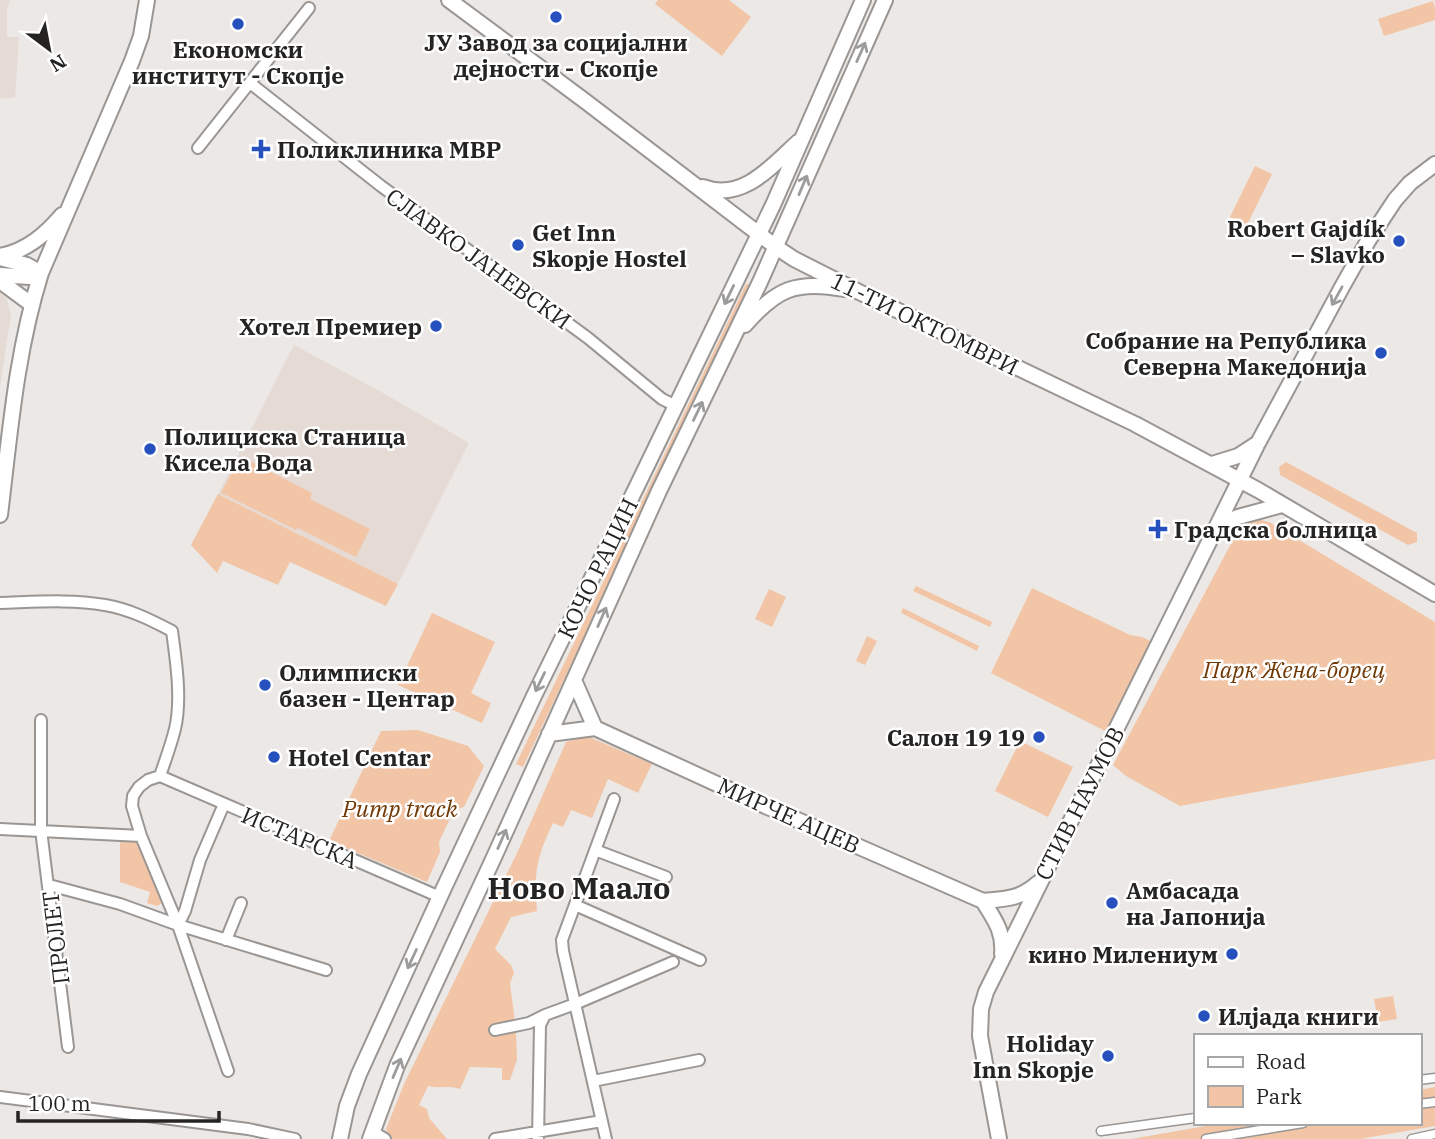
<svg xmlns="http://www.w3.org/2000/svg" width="1435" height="1139" font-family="'IBM Plex Serif',serif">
  <rect width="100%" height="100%" fill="#ebe8e5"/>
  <path fill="#e6dbd4" d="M0 0H10L7 9V37H19L15 97 0 99Z
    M0 292 7 300 11 315 0 387Z
    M294 345 385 394 469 443 398 584 218 494Z"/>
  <path fill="#f2c5a7" d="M658 0H729L751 17 722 56 655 4Z
    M1433 1 1435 9V20L1384 36 1378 19Z
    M1255 166 1272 174 1247 225 1230 217Z
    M746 284 750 285 523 767 516 764Z
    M240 456 312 493 310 499 370 529 356 557 298 528 296 530 221 493Z
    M1286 462 1417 533V542L1408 545 1280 475 1279 467Z
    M218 494 398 584 386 606 290 562 278 585 223 561 217 573 191 545Z
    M1257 519 1269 522 1435 622V759L1180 806 1126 776 1113 765 1241 525Z
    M916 586 992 622 990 627 913 591Z
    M1032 588 1130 635 1142 637 1159 645 1113 735 991 673Z
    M769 589 786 597 772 627 755 619Z
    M903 608 979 646 977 651 901 613Z
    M432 613 495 642 471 693 491 703 482 723 398 685Z
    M867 636 877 641 865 665 856 661Z
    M418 730 468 746 484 766 464 807 454 810 439 842 440 852 427 882 329 841 381 731Z
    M587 736 652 764 638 793 608 779 592 818 571 810 563 827 553 823C536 859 534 872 537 911L511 917 495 949 511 965 514 973 510 983 516 1030 517 1060 510 1080H502V1068L470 1067 460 1089C447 1085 441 1089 428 1086L419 1105 427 1109 429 1118 447 1139H393L389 1137 386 1129 404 1084 518 851 566 742Z
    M1020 741 1073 767 1048 817 995 791Z
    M120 839H138L162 903 157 906 147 903 150 892 120 882Z
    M1393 996 1397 1019 1378 1022 1374 999Z
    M1435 1087V1126L1360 1139H1131L1223 1123H1419V1090Z"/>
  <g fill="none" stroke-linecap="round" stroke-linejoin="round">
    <g stroke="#9a9694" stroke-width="11">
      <path id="pedestrian" d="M1419 1080 1435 1078
        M1419 1104 1435 1102
        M1101 1131 1195 1118
        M1206 1139 1303 1123
        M1412 1139 1435 1134"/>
    </g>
    <g stroke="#9a9694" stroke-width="14">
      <path id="minor" d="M250 83 381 186 588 338 662 399 676 406
        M198 148 309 8
        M0 603C35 602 71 599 105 605 129 609 151 620 172 631 176 661 182 699 175 729 171 745 165 761 160 776L148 780 139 787 133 796 132 806 141 836 178 925 228 1071
        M41 720V830L68 1047
        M160 776 440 897
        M0 829 141 836
        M595 850 666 877
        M49 885 120 904 178 925 326 970
        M575 905 700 960
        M178 925 185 911 200 860 224 804
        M226 940 241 903
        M495 1030 529 1023 545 1015
        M593 1081 699 1060
        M0 1097 248 1129 295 1139
        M372 1131 385 1139
        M495 1139 602 1121
        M538 1139 540 1025 545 1015 575 1004 673 962
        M606 1139 563 951 562 940 614 799"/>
    </g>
    <g stroke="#9a9694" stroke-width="18">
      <path id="tertiary" d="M449 0 585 101 776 247 794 259 859 292 1135 424 1258 490 1435 594
        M703 187C742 202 772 166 798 142
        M0 256C26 251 45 235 62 215
        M0 258 27 265 41 273
        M0 275 29 277 41 273
        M0 281 31 304
        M745 325C776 289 796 280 844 289
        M1212 464 1238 456 1258 443
        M0 515C10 433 16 353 41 273L132 61 141 36 147 0
        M1217 532 1228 521 1238 517 1282 505
        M574 680 595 728
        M549 734 595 728 754 801 983 901C1006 899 1020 899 1038 883
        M983 901C994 919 1004 931 1002 954
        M340 1139 347 1106 359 1074 443 890 534 696 639 482 773 205 863 0
        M370 1139 397 1066 495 855 659 491 760 282 885 0
        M999 1139 980 1036 981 1009 986 992 1258 443 1342 287 1368 241 1395 200 1410 183 1435 164"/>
    </g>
    <use href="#pedestrian" stroke="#fff" stroke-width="8"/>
    <use href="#minor" stroke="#fff" stroke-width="10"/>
    <use href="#tertiary" stroke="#fff" stroke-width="14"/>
  </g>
  <defs><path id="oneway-shaft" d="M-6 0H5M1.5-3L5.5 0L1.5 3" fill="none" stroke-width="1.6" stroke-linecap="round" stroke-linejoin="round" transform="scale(1.75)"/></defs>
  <g stroke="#9d9c9c">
    <use href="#oneway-shaft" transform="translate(861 52) rotate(-66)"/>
    <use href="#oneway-shaft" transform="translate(803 185) rotate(-67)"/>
    <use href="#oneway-shaft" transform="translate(729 295) rotate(116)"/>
    <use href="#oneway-shaft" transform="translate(1337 296) rotate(119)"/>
    <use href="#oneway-shaft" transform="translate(698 411) rotate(-64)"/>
    <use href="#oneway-shaft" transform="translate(602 617) rotate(-66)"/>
    <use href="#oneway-shaft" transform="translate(540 682) rotate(116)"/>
    <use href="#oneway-shaft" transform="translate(502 839) rotate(-66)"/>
    <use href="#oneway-shaft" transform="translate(412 959) rotate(115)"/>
    <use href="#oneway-shaft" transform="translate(397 1068) rotate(-67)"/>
  </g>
  <g fill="#2650be" stroke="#fff" stroke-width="2.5">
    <circle cx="556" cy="17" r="7"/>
    <circle cx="238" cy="24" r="7"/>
    <path d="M257.5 138.5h7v7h7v7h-7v7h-7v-7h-7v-7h7z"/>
    <circle cx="1399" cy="241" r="7"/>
    <circle cx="518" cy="245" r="7"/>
    <circle cx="436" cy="326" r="7"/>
    <circle cx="1381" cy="353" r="7"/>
    <circle cx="150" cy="449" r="7"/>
    <path d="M1154.5 518.5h7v7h7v7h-7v7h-7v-7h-7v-7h7z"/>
    <circle cx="265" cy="685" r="7"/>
    <circle cx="1039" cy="737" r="7"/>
    <circle cx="274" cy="757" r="7"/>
    <circle cx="1112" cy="903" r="7"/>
    <circle cx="1232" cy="954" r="7"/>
    <circle cx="1204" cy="1016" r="7"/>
    <circle cx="1108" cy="1056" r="7"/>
  </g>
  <g text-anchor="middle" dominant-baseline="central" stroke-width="5" stroke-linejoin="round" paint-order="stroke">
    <g font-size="23" font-weight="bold" fill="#252423" stroke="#fff" text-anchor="start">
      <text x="556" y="42" text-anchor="middle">ЈУ Завод за социјални<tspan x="556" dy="26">дејности - Скопје</tspan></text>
      <text x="238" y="49" text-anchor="middle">Економски<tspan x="238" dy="26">институт - Скопје</tspan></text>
      <text x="277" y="149">Поликлиника МВР</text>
      <text x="1385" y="228" text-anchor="end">Robert Gajdík<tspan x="1385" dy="26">– Slavko</tspan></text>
      <text x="532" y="232">Get Inn<tspan x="532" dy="26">Skopje Hostel</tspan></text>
      <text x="422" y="326" text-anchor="end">Хотел Премиер</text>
      <text x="1367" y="340" text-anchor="end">Собрание на Република<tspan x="1367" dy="26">Северна Македонија</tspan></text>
      <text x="164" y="436">Полициска Станица<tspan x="164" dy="26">Кисела Вода</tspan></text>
      <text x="1174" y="529">Градска болница</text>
      <text x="279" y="672">Олимписки<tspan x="279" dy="26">базен - Центар</tspan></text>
      <text x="1025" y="737" text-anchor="end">Салон 19 19</text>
      <text x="288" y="757">Hotel Centar</text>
      <text x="1126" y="890">Амбасада<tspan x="1126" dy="26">на Јапонија</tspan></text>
      <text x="1218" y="954" text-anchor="end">кино Милениум</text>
      <text x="1218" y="1016">Илјада книги</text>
      <text x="1094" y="1043" text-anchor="end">Holiday<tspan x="1094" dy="26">Inn Skopje</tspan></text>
    </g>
    <g font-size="23" fill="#252423" stroke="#fff">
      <text transform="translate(479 258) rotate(36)">СЛАВКО ЈАНЕВСКИ</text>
      <text transform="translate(925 323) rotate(26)">11-ТИ ОКТОМВРИ</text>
      <text transform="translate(597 568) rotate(-64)">КОЧО РАЦИН</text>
      <text transform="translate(1079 803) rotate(-63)">СТИВ НАУМОВ</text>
      <text transform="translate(789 815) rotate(24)">МИРЧЕ АЦЕВ</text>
      <text transform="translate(300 837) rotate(23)">ИСТАРСКА</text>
      <text transform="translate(55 938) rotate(-97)">ПРОЛЕТ</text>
    </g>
    <g font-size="23" font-style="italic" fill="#703804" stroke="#fff">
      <text x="1294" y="669">Парк Жена-борец</text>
      <text x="400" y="808">Pump track</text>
    </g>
    <g font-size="30" font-weight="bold" fill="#252423" stroke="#fff">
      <text x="579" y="887">Ново Маало</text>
    </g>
  </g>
  <rect x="1194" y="1034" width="228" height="91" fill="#ffffff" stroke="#a8a7a7" stroke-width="2"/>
  <rect x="1208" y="1057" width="35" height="10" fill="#ffffff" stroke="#a8a7a7" stroke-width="2"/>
  <text x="1256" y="1069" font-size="21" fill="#252423">Road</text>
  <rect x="1208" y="1086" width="35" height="21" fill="#f2c5a7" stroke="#a8a7a7" stroke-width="2"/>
  <text x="1256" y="1104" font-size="21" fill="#252423">Park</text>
  <g transform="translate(49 49) rotate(148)" stroke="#ffffff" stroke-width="5" paint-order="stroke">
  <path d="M0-5L12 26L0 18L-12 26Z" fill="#252423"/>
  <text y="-10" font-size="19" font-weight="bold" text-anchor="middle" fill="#252423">N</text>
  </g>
  <path d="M18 1111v10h201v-10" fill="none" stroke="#252423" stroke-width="3.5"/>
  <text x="28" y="1111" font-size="21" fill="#252423" stroke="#ffffff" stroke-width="5" paint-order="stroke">100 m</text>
</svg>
